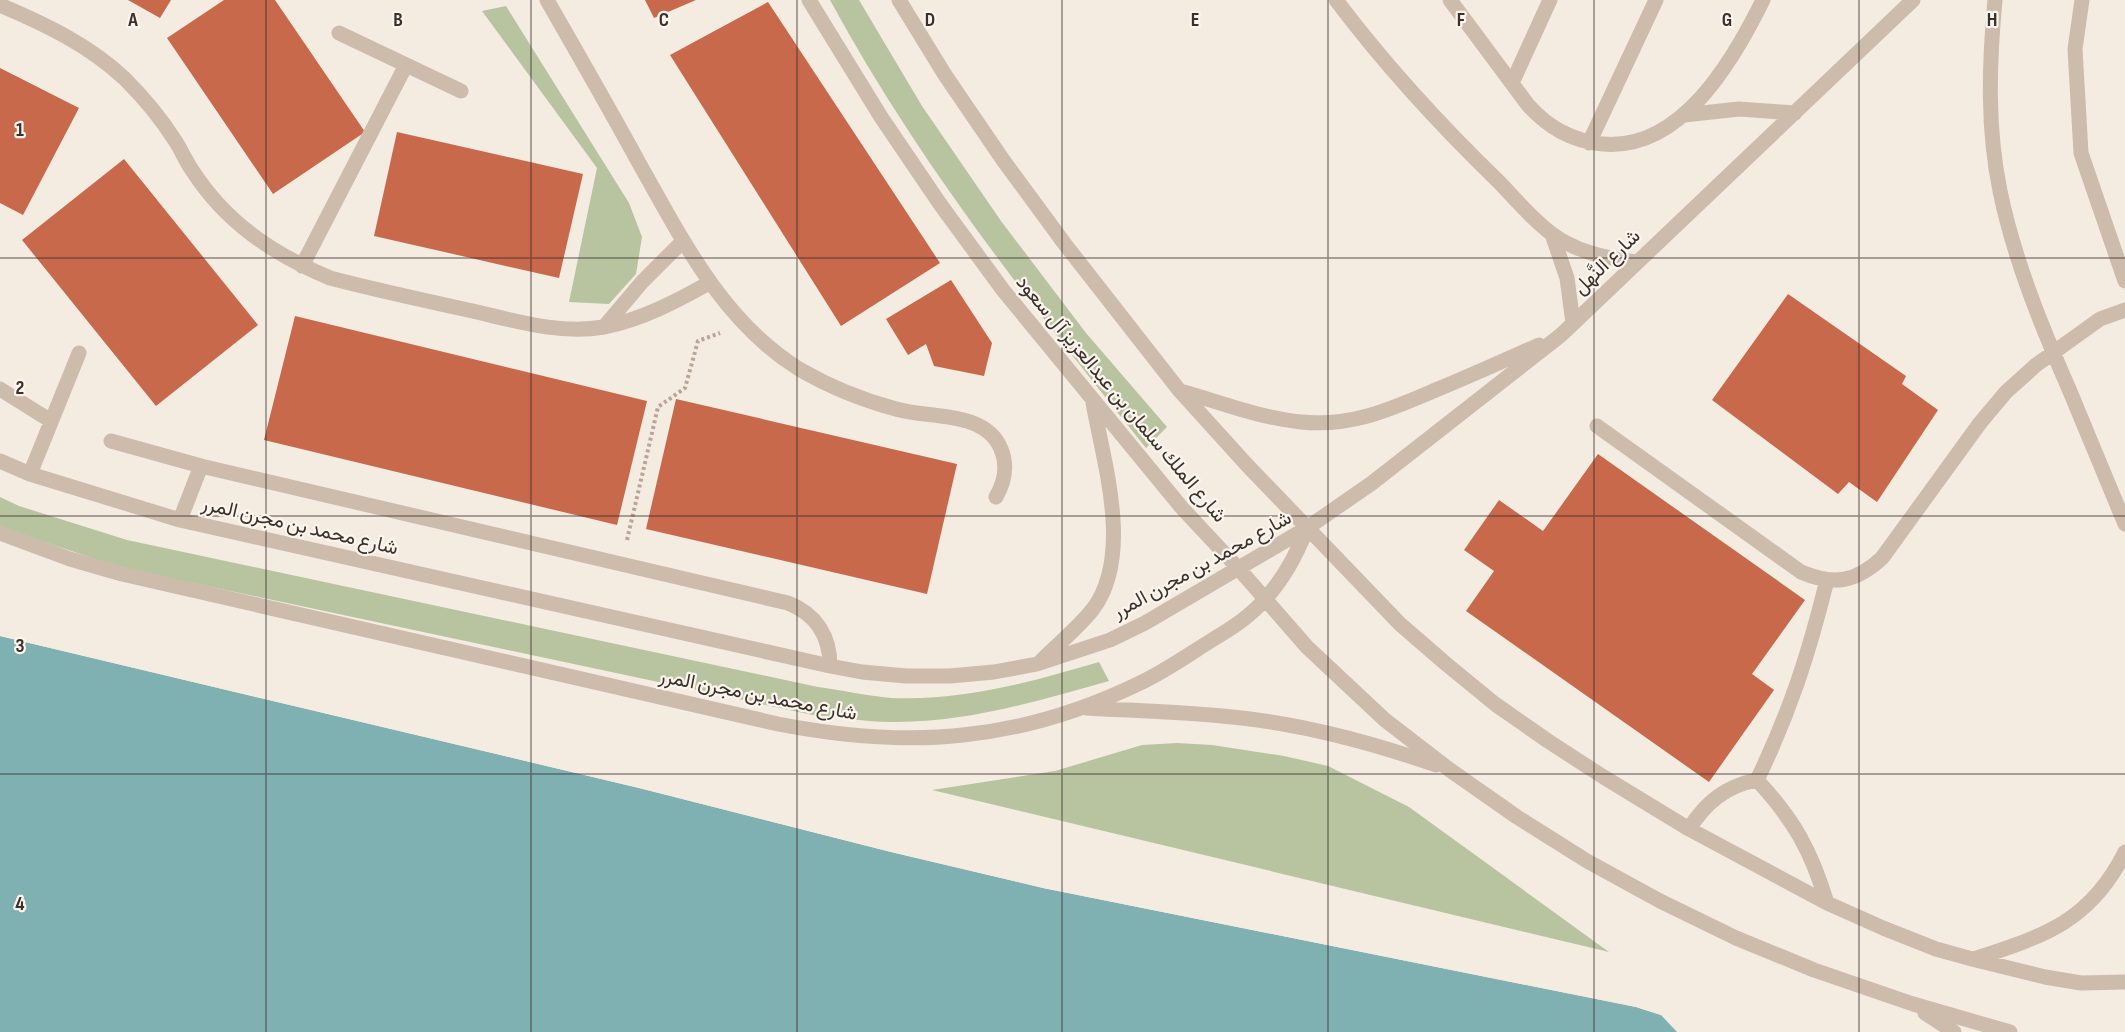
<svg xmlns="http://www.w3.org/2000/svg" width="2125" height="1032" font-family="'Sofia Sans Condensed',Vazirmatn,sans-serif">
  <rect width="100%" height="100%" fill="#f4ebe1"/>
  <path fill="#b8c4a0" d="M830 0H859L922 106 1001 221 1086 333 1167 427 1146 448C1032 306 917 161 830 0Z
    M506 6 629 203 642 237 636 274 609 304 569 302 597 168 482 11Z
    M0 497 19 506 127 540 818 687C842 690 867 696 891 698 963 701 1031 682 1099 662L1109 681C1038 701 966 723 891 722 865 722 839 717 813 715L122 568 0 527Z
    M1177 743 1212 745 1284 756 1328 766 1409 807 1609 952 932 790 1055 771 1142 745Z"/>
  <path fill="#7fb0b2" d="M0 636 639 788 891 852 1043 888 1636 1007 1661 1015 1677 1032H0Z"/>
  <path fill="#f4ebe1" d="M0 633 639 785 892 849 1043 885 1637 1005 1662 1013 1661 1015 1636 1007 1043 888 891 852 639 788 0 636Z"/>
  <path fill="#c8694b" d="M128 0H171L160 18Z
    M224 0H275L365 132 273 194 167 38Z
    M645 0H696L654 18Z
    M768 2 940 263 841 326 670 55Z
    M0 68 79 108 23 215 0 203Z
    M397 132 583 174 559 278 374 236Z
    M124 159 258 325 156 406 22 240Z
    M951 280 992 343 984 376 934 366 926 344 908 355 886 319Z
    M1788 294 1906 376 1902 384 1938 410 1877 502 1849 482 1838 494 1712 400Z
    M295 316 647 401 617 525 264 440Z
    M676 399 957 464 927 594 646 529Z
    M1598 454 1805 600 1752 674 1774 690 1709 782 1466 611 1494 571 1464 550 1499 500 1543 531Z"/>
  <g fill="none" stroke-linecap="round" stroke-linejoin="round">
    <path stroke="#b9a596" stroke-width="4" stroke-dasharray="3 3" stroke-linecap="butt" d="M627 540 658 407 685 388 698 341 720 333"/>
    <path stroke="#cdbbac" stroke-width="15" d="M547 0C578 54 609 108 639 163 682 239 722 321 799 369 830 387 862 400 896 409 929 419 985 410 1001 449 1008 466 1005 481 996 497
      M809 0 881 117 940 204 1003 290 1182 508 1239 569 1307 647 1385 720 1450 770 1517 817 1587 861 1660 901 1736 938 1814 970 1913 1004 2010 1032
      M899 0 945 75 1003 160 1064 243 1179 390 1247 465 1400 624 1445 663 1495 704 1548 741 1602 776 1689 829 1827 903 1883 928 1936 949 1972 959 2045 977 2081 983 2125 982
      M1336 0C1385 65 1441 126 1500 183 1516 200 1533 220 1552 234 1576 252 1609 259 1637 262
      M1450 0 1528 105C1549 128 1572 141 1603 144 1681 151 1733 61 1763 0
      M1995 0C1989 64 1987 128 2000 191 2014 259 2041 325 2069 389 2088 434 2106 479 2125 524
      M2082 0 2075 49 2081 153 2125 281
      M0 5C45 24 89 45 125 79 143 97 160 117 174 139 181 149 185 160 192 170 226 223 273 254 330 278 376 290 422 300 468 310 513 320 558 335 604 327 641 320 677 301 709 283
      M339 33 461 91
      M1512 83 1550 0
      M1684 115 1739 109 1795 113
      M1589 143 1656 0
      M1552 234 1567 278 1573 323
      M302 266 406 65
      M604 327 642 282 683 241
      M0 389 51 421
      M1180 391C1220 402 1260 418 1301 422 1353 427 1391 409 1438 389 1472 375 1505 360 1539 345
      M1597 426 1801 572C1834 586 1856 582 1882 558L1980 423 2006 392 2036 365 2100 319 2125 310
      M111 441 201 466 788 603C816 614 830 636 830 666
      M0 461 30 474 180 520 830 666 862 672 906 676H950L994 672 1037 664 1110 640 1145 623 1307 528 1372 483 1561 335 1913 0
      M30 474 79 353
      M180 520 201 466
      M0 533 70 559 122 574 778 724C840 736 900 742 963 735 1023 729 1084 710 1138 684 1164 672 1188 655 1212 640 1232 628 1251 616 1266 598 1285 577 1297 554 1307 528
      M1041 661C1058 644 1078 628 1093 609 1133 555 1104 464 1093 403
      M1086 708C1140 711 1196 712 1250 719 1314 727 1376 744 1436 765
      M1757 780C1790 712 1809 653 1827 580
      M1757 780C1794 820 1811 850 1827 903
      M1689 829C1706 802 1726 786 1757 780
      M1974 959C2044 936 2090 922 2125 852
      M1925 1013 1954 1032"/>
  </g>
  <path fill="none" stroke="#3b302b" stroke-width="1.5" stroke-opacity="0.55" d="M266 0V1032M531 0V1032M797 0V1032M1062 0V1032M1328 0V1032M1594 0V1032M1859 0V1032M0 258H2125M0 516H2125M0 774H2125"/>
  <g text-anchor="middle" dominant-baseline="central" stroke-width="4.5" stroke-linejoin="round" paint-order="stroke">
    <g font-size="20" fill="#3b302b" stroke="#fbf5ee">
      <text transform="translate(1607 262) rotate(-44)">شارع النَّهل</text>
      <text transform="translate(1121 399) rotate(50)">شارع الملك سلمان بن عبدالعزيز آل سعود</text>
      <text transform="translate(300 526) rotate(13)">شارع محمد بن مجرن المرر</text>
      <text transform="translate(1202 565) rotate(-29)">شارع محمد بن مجرن المرر</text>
      <text transform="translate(758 695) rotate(11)">شارع محمد بن مجرن المرر</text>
    </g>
  </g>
  <g font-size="20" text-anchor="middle" font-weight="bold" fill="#3b302b" stroke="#fbf5ee" stroke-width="4.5" stroke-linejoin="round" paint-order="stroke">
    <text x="133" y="26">A</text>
    <text x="398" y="26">B</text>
    <text x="664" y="26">C</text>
    <text x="930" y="26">D</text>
    <text x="1195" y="26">E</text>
    <text x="1461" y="26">F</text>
    <text x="1727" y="26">G</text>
    <text x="1992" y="26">H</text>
    <text x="20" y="136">1</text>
    <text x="20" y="394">2</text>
    <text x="20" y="652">3</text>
    <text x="20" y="910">4</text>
  </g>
</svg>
